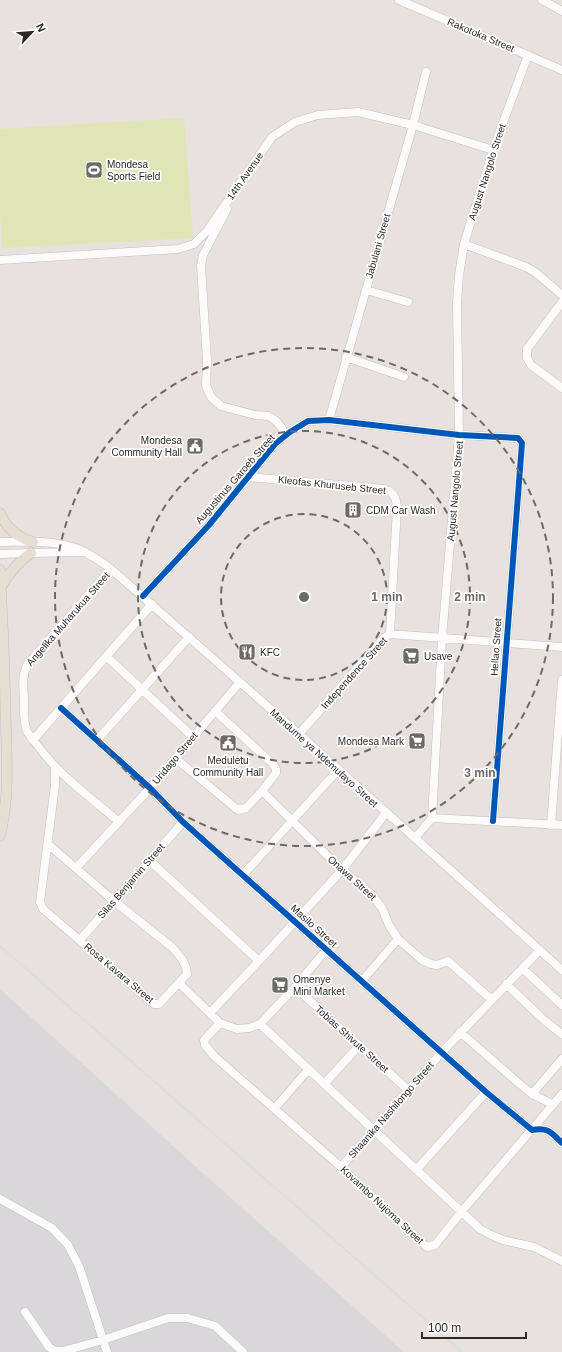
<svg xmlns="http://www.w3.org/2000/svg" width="562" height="1352" font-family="Arial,sans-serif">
  <rect width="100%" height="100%" fill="#e8e1de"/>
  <path fill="#dad7da" d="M0 989 205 1175 404 1352H0Z"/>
  <path fill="#e0e5b5" d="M184 118 193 238 2 248 0 210V129Z"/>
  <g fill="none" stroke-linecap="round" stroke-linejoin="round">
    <g stroke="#c1c0c0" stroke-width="9">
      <path id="minor" d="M399 0 562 70
        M542 0 562 11
        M227 209 203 255 201 266 207 361 206 386 211 397 221 406 255 415 269 416 276 421 282 428 284 437
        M464 244 526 267 535 272 562 295
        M0 260 178 249 194 244 207 231 272 137 295 122 318 115 358 112 413 125 493 150
        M366 290 408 302
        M562 302 527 349V358L531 365 562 388
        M346 357 404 377
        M329 420 413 125 426 72
        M248 477 385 489C394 493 396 497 397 507L390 634
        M0 542C22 542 46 540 68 546 83 549 99 560 111 569L299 734 562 970
        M0 554 31 553 81 552
        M111 569 27 665C22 676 23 686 24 698 24 708 23 722 27 731 30 737 34 742 38 746 59 775 91 798 118 821
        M143 596 209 525 275 444 290 432 308 421 329 420 459 435 518 438 522 443 493 821
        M106 656 193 737
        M61 708 150 788 183 822 486 1092 532 1130C548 1127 551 1132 562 1143
        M299 734 384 638 390 634 562 647
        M33 740 152 604
        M97 740 189 637
        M175 758 238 810 246 808 262 791 276 773V769L273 764 215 711
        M262 791 342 870 372 895 382 908 389 925 398 939 422 960 431 964 437 965 448 961 492 1000
        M432 818 442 639 459 435 457 303 459 275 464 244 493 150 528 55
        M551 825 562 680
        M415 838 432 818 562 825
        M49 845 114 901 173 948 182 959 186 967 187 974 159 1004H154L43 909 40 902 55 785V767
        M150 861 259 961
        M76 868 150 788 240 682
        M243 875 338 770
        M80 940 183 822
        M522 968 562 1005
        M361 982 398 939
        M180 984 220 1023 237 1029 249 1028 260 1024 295 987 326 950
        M506 984 545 1021 562 1034
        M295 987 408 1090
        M210 1013 259 961 342 870 386 813
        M220 1023 204 1040 205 1045 214 1056 341 1167 422 1243 427 1247 435 1245 462 1211 562 1094
        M260 1024 480 1229 491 1235 503 1240 534 1247 562 1261
        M460 1032 522 1086 532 1094 552 1104
        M324 1084 359 1046
        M532 1094 562 1059
        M275 1108 308 1070
        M341 1167 442 1052 540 950
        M417 1169 486 1092
        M0 1199 52 1228 68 1245 79 1266 107 1352
        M25 1312 49 1347 55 1351H63L103 1340 168 1318H188L215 1326 243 1352"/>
    </g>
    <g stroke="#c0bebc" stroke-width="11">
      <path id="major" d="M0 513C7 529 17 537 33 542
        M0 570C3 623 5 676 6 729 7 766 9 800 0 836
        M1 587C9 573 18 562 31 553"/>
    </g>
    <use href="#minor" stroke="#fcfafa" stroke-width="8"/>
    <use href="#major" stroke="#e6ddd3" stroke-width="10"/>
    <path stroke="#ddddde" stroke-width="2" d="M0 946 462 1352"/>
    <g stroke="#fff" stroke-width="8">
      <path id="cycleway" d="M143 596 209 525 275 444 290 432 308 421 329 420 459 435 518 438 522 443 493 821
        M61 708 150 788 183 822 486 1092 532 1130C548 1127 551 1132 562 1143"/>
    </g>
    <use href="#cycleway" stroke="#0057b8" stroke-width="6"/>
  </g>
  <g fill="none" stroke="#6c6968" stroke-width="2" stroke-dasharray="7 5">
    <circle cx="304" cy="597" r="83"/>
    <circle cx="304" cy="597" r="166"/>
    <circle cx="304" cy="597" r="249"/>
  </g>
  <defs>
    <g id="stadium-square" transform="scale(0.9)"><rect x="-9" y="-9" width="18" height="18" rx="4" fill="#6c6968" stroke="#fff"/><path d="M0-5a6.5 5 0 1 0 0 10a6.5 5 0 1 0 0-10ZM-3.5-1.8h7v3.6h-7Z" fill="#fff"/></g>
    <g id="civic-square" transform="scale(0.9)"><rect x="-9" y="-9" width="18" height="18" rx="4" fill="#6c6968" stroke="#fff"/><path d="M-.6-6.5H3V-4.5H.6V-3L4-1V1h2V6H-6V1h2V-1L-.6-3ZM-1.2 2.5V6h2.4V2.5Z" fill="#fff"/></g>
    <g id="building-square" transform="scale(0.9)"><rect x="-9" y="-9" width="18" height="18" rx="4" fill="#6c6968" stroke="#fff"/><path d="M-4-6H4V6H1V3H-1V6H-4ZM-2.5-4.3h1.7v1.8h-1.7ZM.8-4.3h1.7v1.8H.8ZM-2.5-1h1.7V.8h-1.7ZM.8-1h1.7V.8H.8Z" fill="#fff"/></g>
    <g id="restaurant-square" transform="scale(0.9)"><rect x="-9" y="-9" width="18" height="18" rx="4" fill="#6c6968" stroke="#fff"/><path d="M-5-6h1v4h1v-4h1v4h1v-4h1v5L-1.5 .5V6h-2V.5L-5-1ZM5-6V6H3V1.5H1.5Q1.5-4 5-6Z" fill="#fff"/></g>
    <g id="supermarket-square" transform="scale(0.9)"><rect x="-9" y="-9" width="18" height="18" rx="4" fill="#6c6968" stroke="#fff"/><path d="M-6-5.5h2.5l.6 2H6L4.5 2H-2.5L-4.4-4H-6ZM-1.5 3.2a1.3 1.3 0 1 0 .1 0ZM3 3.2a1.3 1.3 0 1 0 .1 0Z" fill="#fff"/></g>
  </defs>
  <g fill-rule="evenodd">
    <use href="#stadium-square" x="94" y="170"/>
    <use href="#civic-square" x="195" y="446"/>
    <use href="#building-square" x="353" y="510"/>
    <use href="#restaurant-square" x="247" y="652"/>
    <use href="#supermarket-square" x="411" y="656"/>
    <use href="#supermarket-square" x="417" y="741"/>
    <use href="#civic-square" x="228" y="743"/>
    <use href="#supermarket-square" x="280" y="985"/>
  </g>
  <g text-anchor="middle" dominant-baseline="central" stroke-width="3.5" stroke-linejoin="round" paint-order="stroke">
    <g font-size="10" fill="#292929" stroke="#fff">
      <text transform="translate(481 35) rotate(23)">Rakotoka Street</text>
      <text transform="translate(487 172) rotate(-72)">August Nangolo Street</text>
      <text transform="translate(245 176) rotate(-55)">14th Avenue</text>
      <text transform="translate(378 246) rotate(-74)">Jabulani Street</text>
      <text transform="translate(235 479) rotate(-49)">Augustinus Garoeb Street</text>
      <text transform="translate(332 485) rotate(6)">Kleofas Khuruseb Street</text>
      <text transform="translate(455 491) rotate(-85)">August Nangolo Street</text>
      <text transform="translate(68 619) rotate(-49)">Angelika Muharukua Street</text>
      <text transform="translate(496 647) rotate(-86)">Hellao Street</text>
      <text transform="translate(354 673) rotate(-48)">Independence Street</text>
      <text transform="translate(175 758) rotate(-50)">Uridago Street</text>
      <text transform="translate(324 758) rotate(42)">Mandume ya Ndemufayo Street</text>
      <text transform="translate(352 878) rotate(42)">Onawa Street</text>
      <text transform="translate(131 881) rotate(-49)">Silas Benjamin Street</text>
      <text transform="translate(314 926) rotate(42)">Masilo Street</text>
      <text transform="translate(119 973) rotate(40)">Rosa Kavara Street</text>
      <text transform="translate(352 1039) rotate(42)">Tobias Shivute Street</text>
      <text transform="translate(391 1110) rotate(-49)">Shaanika Nashilongo Street</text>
      <text transform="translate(382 1205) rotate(43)">Kovambo Nujoma Street</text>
    </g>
    <g font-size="10" fill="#292929" stroke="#fff" text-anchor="start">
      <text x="107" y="164">Mondesa<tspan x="107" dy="12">Sports Field</tspan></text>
      <text x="182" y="440" text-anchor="end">Mondesa<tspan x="182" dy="12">Community Hall</tspan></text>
      <text x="366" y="510">CDM Car Wash</text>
      <text x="260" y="652">KFC</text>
      <text x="424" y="656">Usave</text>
      <text x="404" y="741" text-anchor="end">Mondesa Mark</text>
      <text x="228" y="760" text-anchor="middle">Meduletu<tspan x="228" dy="12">Community Hall</tspan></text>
      <text x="293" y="979">Omenye<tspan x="293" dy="12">Mini Market</tspan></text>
    </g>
  </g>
  <circle cx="304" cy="597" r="6" fill="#6c6968" stroke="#fff" stroke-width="2"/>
  <g font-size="12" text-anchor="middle" font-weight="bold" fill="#6c6968" stroke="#fff" stroke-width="3.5" stroke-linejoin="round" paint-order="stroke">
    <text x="387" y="601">1 min</text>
    <text x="470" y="601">2 min</text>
    <text x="480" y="777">3 min</text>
  </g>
  <g transform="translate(32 32) rotate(64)" stroke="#ffffff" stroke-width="3" paint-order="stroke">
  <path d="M0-3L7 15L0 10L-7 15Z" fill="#292929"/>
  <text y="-6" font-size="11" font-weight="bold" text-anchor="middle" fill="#292929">N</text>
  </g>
  <path d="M422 1332v6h104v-6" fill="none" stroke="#292929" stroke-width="2"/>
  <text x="428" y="1332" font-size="12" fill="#292929" stroke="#ffffff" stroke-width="3" paint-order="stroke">100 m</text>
</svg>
